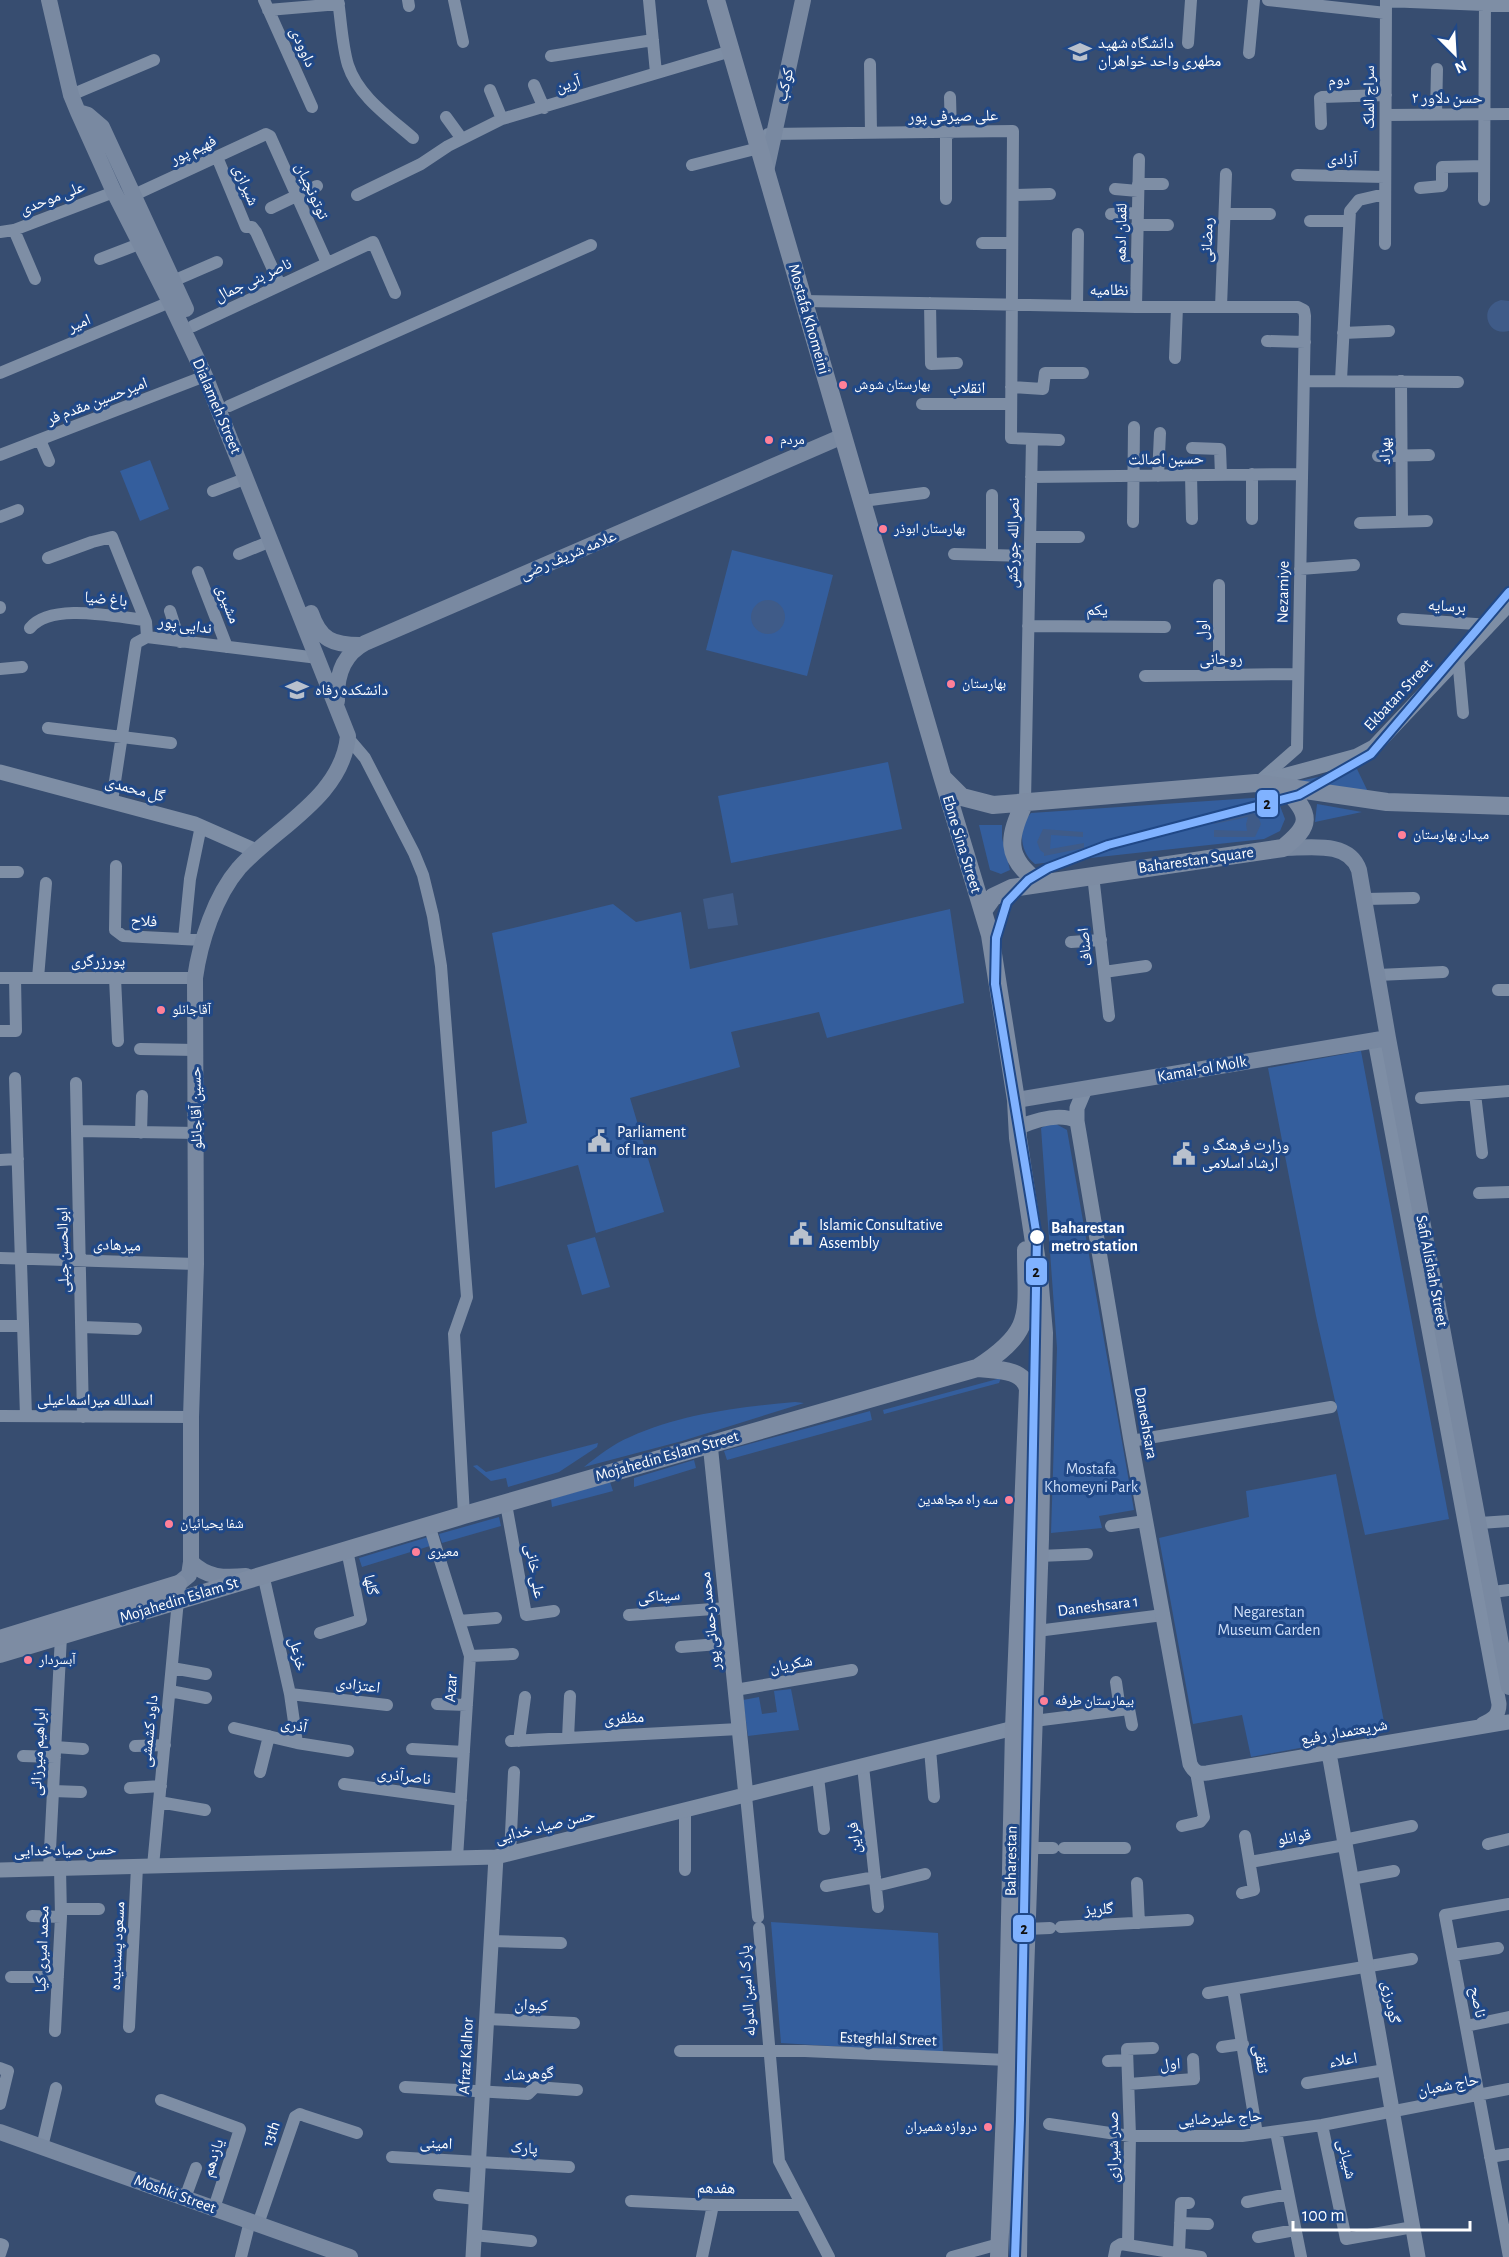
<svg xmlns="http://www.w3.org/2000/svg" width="1509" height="2257" font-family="'Alegreya Sans','Noto Naskh Arabic',sans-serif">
  <rect width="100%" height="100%" fill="#374d70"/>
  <path fill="#345e9d" d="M150 460 169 509 140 521 120 471Z
    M732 550 833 575 807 676 706 650Z
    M888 762 902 829 731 863 718 796Z
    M1357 769 1370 796 1299 781Z
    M1267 797 1280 806 1285 819 1280 831 1264 839 1035 864C1019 852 1018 827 1031 813Z
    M1317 804 1362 812 1315 822Z
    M979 825H1002V838L1010 870 1001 874 990 870Z
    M613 904 636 922 681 912 690 969 950 909 964 1003 827 1038 819 1012 731 1032 740 1067 630 1098 664 1212 596 1233 578 1165 495 1188 492 1132 527 1123 492 933Z
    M1361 1051 1449 1519 1365 1535 1316 1316 1268 1068Z
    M1056 1124 1067 1130 1134 1510 1099 1516 1102 1528 1051 1533 1057 1348 1041 1128 1047 1125Z
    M595 1237 610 1287 582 1295 567 1245Z
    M1001 1378 999 1383 884 1414 883 1410Z
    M795 1402 804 1403 682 1441 584 1467C598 1456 613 1444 630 1437 680 1414 740 1407 795 1402Z
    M870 1411 872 1420 727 1460 724 1451Z
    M598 1443 597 1447 559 1472 508 1487 506 1478 491 1481 473 1466 477 1465 486 1472Z
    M694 1460 696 1468 634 1487V1478Z
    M1336 1474 1386 1732 1251 1757 1242 1715 1193 1724 1159 1538 1249 1517 1246 1491Z
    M610 1482 613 1491 552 1507 551 1499Z
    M499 1517 501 1526 442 1543 439 1534Z
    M428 1537 430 1546 362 1567 359 1558Z
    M791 1689 799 1730 748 1736 743 1700 759 1697 762 1714 777 1712 774 1691Z
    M771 1922 938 1933 943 2053 781 2043Z"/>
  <path fill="#3f5b88" d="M1501 300 1509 301V331C1486 337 1478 306 1501 300Z
    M751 617a17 17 0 1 1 34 0a17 17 0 1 1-34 0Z
    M1254 810 1253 813 1258 816 1261 824 1255 837H1214V830L1247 831 1246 824 1248 817 1214 824 1213 819Z
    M1043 829 1083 832V837L1051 835 1050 849 1084 843V848L1044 856V853L1040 850 1037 842Z
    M733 893 738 925 708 929 703 899Z"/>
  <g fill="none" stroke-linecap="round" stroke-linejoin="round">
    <path stroke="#7e8ea5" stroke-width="12" d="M264 0 312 107
      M338 0C341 20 342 45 348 65 358 96 389 117 413 138
      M408 0 409 6
      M454 0 463 42
      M649 0 656 73
      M1268 0 1386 13
      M1386 1 1509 6
      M268 10 339 4
      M1188 43 1191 0
      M1249 53 1254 0
      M551 56 653 40
      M870 64 871 133
      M534 85 544 108
      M490 90 502 119
      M71 95 154 60
      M950 97 951 133
      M1436 114 1437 69
      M1386 115 1509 114
      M446 117 462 139
      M1321 124 1320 98 1322 97 1386 95
      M768 134 1013 131 1011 438 1059 440
      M217 157 246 227H252L256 232 280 285
      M692 165 759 148
      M1297 175 1385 177
      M1138 184H1163
      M1420 188 1442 186V167L1484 166
      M1115 189 1138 191
      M134 195 266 134 270 136 327 263
      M357 195 421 164 448 146 502 119 731 51
      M1013 195 1050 194
      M946 199V133
      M1484 200 1485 0
      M271 208 317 186
      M1111 214 1138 213
      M1225 214H1270
      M1310 221H1349
      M1137 225H1168
      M14 230 35 279
      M0 232 14 230 114 192
      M982 243H1012
      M1385 244 1386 0
      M100 259 139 244
      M173 281 217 262
      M804 301 1136 307H1298L1304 310 1305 316 1297 748 1257 783
      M930 303 931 364 957 363
      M1077 306 1078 234
      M1136 307 1139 159
      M1221 307 1226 174
      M193 326 373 242 395 293
      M1343 333 1389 331
      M1267 341 1305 342
      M1175 358 1177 307
      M0 373 170 302
      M1341 380 1350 211 1359 200 1385 194
      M1304 381 1458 382
      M1401 381 1402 522
      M1011 387 1043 389 1045 373H1083
      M922 404H1011
      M229 406 591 245
      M40 440 49 461
      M1192 448 1220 449 1221 475
      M0 455 205 376
      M1378 456 1429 455
      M1191 475 1192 519
      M1158 476 1160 433
      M1031 477 1302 474
      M213 491 247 478
      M992 495V555
      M863 501 924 493
      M0 517 18 510
      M1252 519V474
      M1133 522 1134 427
      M1360 523 1427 521
      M1030 537H1079
      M239 554 271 541
      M954 554 1029 556
      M48 558 92 542 112 537 146 622 147 637
      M1300 569 1354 565
      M198 572 227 647
      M0 608V607
      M170 611 180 642
      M1403 619 1490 625
      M1028 626 1165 627
      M30 628C51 602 116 617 145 620
      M1458 658 1463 713
      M0 669 22 667
      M1219 675V585
      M1145 676 1298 674
      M48 728 171 743
      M348 738 365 758 414 853 423 875 433 916 441 966 467 1297 454 1334 464 1515
      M112 801 136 643 147 637 318 658
      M1025 802 1032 439
      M116 866 115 930 123 936 202 940
      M0 872H18
      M1093 875 1109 1016
      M1365 899 1414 898
      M184 939 190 879 201 826
      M1071 942 1101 940
      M1104 972 1146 966
      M1378 975 1443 972
      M0 978H195
      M38 978 46 883
      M115 978 118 1041
      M1498 990H1509
      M0 1031H16L15 978
      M140 1049 196 1050
      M15 1078 26 1416
      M76 1083 83 1417
      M1475 1094 1482 1153
      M1421 1098 1509 1091
      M77 1131 197 1133
      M141 1133 142 1096
      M0 1160 18 1159
      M1479 1193 1509 1192
      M0 1258 196 1264
      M0 1326H23
      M82 1327 136 1329
      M0 1416 191 1417
      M1131 1441 1331 1407
      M506 1504 526 1615 554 1611
      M1480 1523 1509 1521
      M429 1525 470 1656 457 1858
      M1111 1526 1145 1521
      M1039 1556 1087 1554
      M263 1574 290 1694 297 1743
      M1484 1593 1509 1590
      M629 1615 727 1608
      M459 1621 496 1618
      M1037 1631 1163 1615
      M320 1633 361 1620 347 1550
      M681 1647 731 1643
      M470 1656 513 1654
      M172 1668 206 1674
      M1116 1682 1120 1710
      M735 1690 852 1670
      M170 1691 206 1698
      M290 1694 387 1705
      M437 1704 467 1705
      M1034 1721 1129 1709 1132 1725
      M234 1728 297 1743 348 1751
      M568 1738 570 1696
      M511 1741 739 1729
      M519 1741 525 1697
      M135 1746 165 1745
      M55 1747 83 1749
      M412 1749 464 1752
      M930 1749 934 1797
      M23 1756 55 1757
      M863 1766 878 1907
      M260 1772 269 1736
      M818 1777 824 1829
      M344 1784 461 1800
      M130 1788 161 1786
      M53 1791 81 1792
      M746 1796 758 1917
      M159 1802 205 1810
      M685 1810V1870
      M1182 1826 1200 1822 1204 1817 1196 1772
      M1344 1840 1412 1826
      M1488 1844 1509 1839
      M1029 1848H1053
      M1064 1848H1125
      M510 1854 514 1772
      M1250 1862 1345 1845
      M153 1866 178 1600
      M49 1869 61 1636
      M1351 1879 1394 1871
      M1137 1883 1139 1923
      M826 1886 875 1877
      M876 1886 925 1874
      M1242 1893 1254 1890 1245 1836
      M61 1909H99
      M32 1916 61 1917
      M1061 1927 1188 1920
      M759 1928 779 2161 829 2257
      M1026 1929 1050 1928
      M491 1941 561 1943
      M1453 1955 1498 1948
      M11 1977H58
      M1233 1989 1257 2134
      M1208 1993 1412 1959
      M486 2019 574 2023
      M1466 2026 1509 2017
      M129 2027 137 1867
      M55 2031 61 1917 60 1868
      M1222 2047 1243 2044
      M680 2051H805L1007 2060
      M1108 2061 1127 2060
      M0 2068 8 2071 0 2104
      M1307 2083 1385 2070
      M1129 2084 1194 2079 1193 2059
      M405 2087 528 2094 535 2087 577 2090
      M161 2100 240 2129 214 2208
      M1049 2124 1130 2136H1242L1322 2125 1509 2089
      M1322 2125 1346 2239 1413 2227
      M1276 2132 1301 2257
      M42 2147 56 2088
      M392 2157 569 2167
      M1490 2157 1509 2154
      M439 2195 476 2199
      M185 2198 196 2168
      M631 2201 713 2205H800
      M1247 2202 1288 2194
      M1180 2223 1208 2224
      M258 2224 295 2117 300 2114 305 2116 357 2133
      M474 2235 531 2241
      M1258 2237 1295 2230
      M0 2244 3 2245 0 2254
      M1128 2245 1130 2136 1127 2049 1153 2048
      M1179 2252 1181 2203H1189
      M241 2257 250 2221
      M702 2257 713 2205
      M952 2257 999 2244
      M1114 2257 1116 2247 1121 2244 1201 2257
      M1509 2257 1445 1915 1509 1904"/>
    <path stroke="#7e8ea5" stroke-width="15" d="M0 772 195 824 256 851
      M1261 782 1357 756 1374 747 1509 604
      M1375 1040 1499 1704C1499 1716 1493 1719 1483 1724
      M1085 1089 1077 1108V1121L1131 1441 1190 1764C1194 1772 1198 1774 1207 1773L1509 1722
      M1017 1128C1035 1120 1059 1112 1077 1121
      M710 1443 746 1796
      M1329 1753 1418 2257
      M0 1870 496 1857 1014 1728
      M473 2257 496 1857"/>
    <path stroke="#7989a1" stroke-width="16" d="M49 0 71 95 78 112 114 192 170 302 205 376 348 736C342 797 276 827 239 868 215 896 200 942 195 978L196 1264 191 1417V1562L189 1575 178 1584
      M78 112 88 115 102 127 186 309
      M766 171 803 0
      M311 613C320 640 333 645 360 645
      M337 701C336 677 342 655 365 643L843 436
      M1283 848C1308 848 1349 840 1359 870L1388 1038 1509 1687
      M1016 1100 1388 1038
      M191 1562C207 1578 224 1578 246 1576
      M0 2132 350 2257"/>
    <path stroke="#7d8ca3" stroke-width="18" d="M716 0 942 776 990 935 1016 1100 1018 1138 1039 1275 1044 1333 1040 1539 1020 2120 1018 2257
      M943 778 962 797 993 805 1256 783 1387 802 1509 806
      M1025 802C1008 837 1004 857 1038 882
      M983 911 993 897 1012 888 1283 848C1312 825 1311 815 1286 789
      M977 1368C995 1370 1023 1368 1028 1389L1014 1728 1007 2060 999 2257
      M0 1639 178 1584
      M0 1654 464 1515 977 1368C1036 1330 1026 1314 1026 1250"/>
    <g stroke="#204887" stroke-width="12">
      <path id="metro-1" d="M1015 2257 1020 2120 1037 1237 995 984 996 938 1007 902 1028 880 1048 868 1108 845 1299 795 1371 754 1509 592"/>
    </g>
    <use href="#metro-1" stroke="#80b2ff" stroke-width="8"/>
  </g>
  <defs>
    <g id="university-bare" transform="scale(1.8)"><path d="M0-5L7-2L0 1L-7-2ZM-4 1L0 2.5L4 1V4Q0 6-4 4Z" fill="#b9c1cd" stroke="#204887" stroke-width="2.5" paint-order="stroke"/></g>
    <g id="civic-bare" transform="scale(1.8)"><path d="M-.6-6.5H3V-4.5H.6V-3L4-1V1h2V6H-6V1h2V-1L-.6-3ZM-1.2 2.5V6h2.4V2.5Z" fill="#b9c1cd" stroke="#204887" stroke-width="2.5" paint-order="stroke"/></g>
  </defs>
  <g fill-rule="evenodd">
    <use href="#university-bare" x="1080" y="52"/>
    <use href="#university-bare" x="297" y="690"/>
    <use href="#civic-bare" x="599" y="1141"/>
    <use href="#civic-bare" x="1184" y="1154"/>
    <use href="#civic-bare" x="801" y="1234"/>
  </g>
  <g fill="#ff8098" stroke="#204887" stroke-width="2">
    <circle cx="843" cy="385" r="5"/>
    <circle cx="769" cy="440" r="5"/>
    <circle cx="883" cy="529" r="5"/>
    <circle cx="951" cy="684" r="5"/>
    <circle cx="1402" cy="835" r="5"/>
    <circle cx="161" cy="1010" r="5"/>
    <circle cx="1009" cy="1500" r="5"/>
    <circle cx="169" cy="1524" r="5"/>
    <circle cx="416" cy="1552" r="5"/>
    <circle cx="28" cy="1660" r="5"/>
    <circle cx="1044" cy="1701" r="5"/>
    <circle cx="988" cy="2127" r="5"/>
  </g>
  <circle fill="#fff" stroke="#204887" stroke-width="2" cx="1037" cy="1237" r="8"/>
  <g text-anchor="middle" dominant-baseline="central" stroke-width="6" stroke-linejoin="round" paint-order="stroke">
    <g font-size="14" fill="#fff" stroke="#204887" text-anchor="start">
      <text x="854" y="385">بهارستان شوش</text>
      <text x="780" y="440">مردم</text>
      <text x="894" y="529">بهارستان ابوذر</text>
      <text x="962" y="684">بهارستان</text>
      <text x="1413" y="835">میدان بهارستان</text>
      <text x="172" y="1010">آقاجانلو</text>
      <text x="998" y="1500" text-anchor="end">سه راه مجاهدین</text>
      <text x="180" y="1524">شفا یحیائیان</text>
      <text x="427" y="1552">معیری</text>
      <text x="39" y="1660">آبسردار</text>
      <text x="1055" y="1701">بیمارستان طرفه</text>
      <text x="977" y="2127" text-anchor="end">دروازه شمیران</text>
    </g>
    <g font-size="16" fill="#fff" stroke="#204887" text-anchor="start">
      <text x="1098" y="43">دانشگاه شهید<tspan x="1098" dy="18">مطهری واحد خواهران</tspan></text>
      <text x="315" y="690">دانشکده رفاه</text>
      <text x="617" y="1132">Parliament<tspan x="617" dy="18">of Iran</tspan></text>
      <text x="1202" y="1145">وزارت فرهنگ و<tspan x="1202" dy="18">ارشاد اسلامی</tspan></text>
      <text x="819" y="1225">Islamic Consultative<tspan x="819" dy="18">Assembly</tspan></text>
    </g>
    <g font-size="16" fill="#fff" stroke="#204887">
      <text transform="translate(303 47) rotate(66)">داوودی</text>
      <text transform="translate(1339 80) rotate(-3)">دوم</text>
      <text transform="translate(568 84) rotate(-16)">آرین</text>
      <text transform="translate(785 85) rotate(-78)">کوکب</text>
      <text transform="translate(1369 97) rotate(-90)">سراج الملک</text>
      <text x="1447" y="98">حسن دلاور ۲</text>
      <text transform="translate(953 116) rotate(-1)">علی صیرفی پور</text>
      <text transform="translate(193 150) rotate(-25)">فهیم پور</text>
      <text transform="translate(1342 159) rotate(1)">آزادی</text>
      <text transform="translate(246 185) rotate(67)">شیرازی</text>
      <text transform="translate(312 191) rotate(66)">توتونچیان</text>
      <text transform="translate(52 198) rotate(-21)">علی موحدی</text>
      <text transform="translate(1121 233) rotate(-89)">لقمان ادهم</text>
      <text transform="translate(1207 240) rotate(-88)">رمضانی</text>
      <text transform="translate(253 280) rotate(-25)">ناصر بنی جمال</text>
      <text transform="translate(1109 290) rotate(1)">نظامیه</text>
      <text transform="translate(809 319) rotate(74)">Mostafa Khomeini</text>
      <text transform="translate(79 323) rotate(-23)">امیر</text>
      <text x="967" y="388">انقلاب</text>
      <text transform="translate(97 401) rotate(-21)">امیرحسین مقدم فر</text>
      <text transform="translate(217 406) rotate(67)">Dialameh Street</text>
      <text transform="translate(1385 451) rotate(-90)">بهزاد</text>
      <text transform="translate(1166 459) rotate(-1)">حسین اصالت</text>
      <text transform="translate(1013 543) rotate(-89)">نصرالله جورکش</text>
      <text transform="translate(568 555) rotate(-23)">علامه شریف رضی</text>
      <text transform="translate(1283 592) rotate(-89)">Nezamiye</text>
      <text transform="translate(106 599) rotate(6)">باغ ضیا</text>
      <text transform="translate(228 604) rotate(69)">مشیری</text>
      <text transform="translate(1447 606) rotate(4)">برسایه</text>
      <text x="1097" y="610">یکم</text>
      <text transform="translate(185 625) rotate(8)">ندایی پور</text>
      <text transform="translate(1202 630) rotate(-90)">اول</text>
      <text transform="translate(1221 659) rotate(-1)">روحانی</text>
      <text transform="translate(1398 695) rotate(-47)">Ekbatan Street</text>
      <text transform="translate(135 789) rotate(15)">گل محمدی</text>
      <text transform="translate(962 844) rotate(73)">Ebne Sina Street</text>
      <text transform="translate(1196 860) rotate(-8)">Baharestan Square</text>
      <text transform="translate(144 921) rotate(3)">فلاح</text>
      <text transform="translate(1085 947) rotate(-96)">اصناف</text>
      <text x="98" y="961">پورزرگری</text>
      <text transform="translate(1202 1069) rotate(-10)">Kamal-ol Molk</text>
      <text transform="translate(196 1108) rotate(-91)">حسین آقاجانلو</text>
      <text transform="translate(117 1245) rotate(2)">میرهادی</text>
      <text transform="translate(63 1250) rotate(-91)">ابوالحسن جبلی</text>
      <text transform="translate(1432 1271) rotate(79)">Safi Alishah Street</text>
      <text x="95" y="1400">اسدالله میراسماعیلی</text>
      <text transform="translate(1146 1423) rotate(80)">Daneshsara</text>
      <text transform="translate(667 1456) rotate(-16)">Mojahedin Eslam Street</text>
      <text transform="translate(535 1571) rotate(80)">علی خانی</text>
      <text transform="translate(371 1585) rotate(79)">گلها</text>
      <text transform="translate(659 1596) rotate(-4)">سیناکی</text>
      <text transform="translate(179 1600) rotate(-17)">Mojahedin Eslam St</text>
      <text transform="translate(1098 1606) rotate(-7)">Daneshsara 1</text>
      <text transform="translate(710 1621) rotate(-96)">محمد رحمانی پور</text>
      <text transform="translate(298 1654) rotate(77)">خزعل</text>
      <text transform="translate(791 1664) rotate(-10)">شکریان</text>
      <text transform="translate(358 1685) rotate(7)">اعتزادی</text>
      <text transform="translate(451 1688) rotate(-86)">Azar</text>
      <text transform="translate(624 1718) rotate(-3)">مظفری</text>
      <text transform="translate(294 1725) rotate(11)">آذری</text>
      <text transform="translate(149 1731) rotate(-84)">داود کشمشی</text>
      <text transform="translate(1344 1732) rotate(-10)">شریعتمدار رفیع</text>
      <text transform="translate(38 1752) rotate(-87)">ابراهیم میرزائی</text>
      <text transform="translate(404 1776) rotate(7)">ناصرآذری</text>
      <text transform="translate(545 1826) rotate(-14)">حسن صیاد خدایی</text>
      <text transform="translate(1294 1837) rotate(-10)">قوانلو</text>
      <text transform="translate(854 1838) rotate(-96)">فراین</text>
      <text transform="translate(65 1850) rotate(-1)">حسن صیاد خدایی</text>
      <text transform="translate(1011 1861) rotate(-89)">Baharestan</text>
      <text transform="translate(1099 1909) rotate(-3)">گلریز</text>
      <text transform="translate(117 1946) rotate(-87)">مسعود پسندیده</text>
      <text transform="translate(42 1949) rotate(-88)">محمد امیری کیا</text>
      <text transform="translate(747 1991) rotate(-94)">پارک امین الدوله</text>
      <text transform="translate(1391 2002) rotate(80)">گودرزی</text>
      <text transform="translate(1478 2002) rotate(79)">ناصح</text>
      <text transform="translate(531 2005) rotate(3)">کیوان</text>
      <text transform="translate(888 2039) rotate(2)">Esteghlal Street</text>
      <text transform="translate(466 2056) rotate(-87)">Afraz Kalhor</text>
      <text transform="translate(1261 2059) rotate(81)">ثقفی</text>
      <text transform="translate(1343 2060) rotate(-9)">اعلاء</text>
      <text transform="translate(1170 2064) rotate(-4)">اول</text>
      <text transform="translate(529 2074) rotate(-3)">گوهرشاد</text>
      <text transform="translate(1448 2085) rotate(-11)">حاج شعبان</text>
      <text transform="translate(1220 2118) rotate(-3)">حاج علیرضایی</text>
      <text transform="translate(271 2134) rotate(-71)">13th</text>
      <text transform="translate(436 2143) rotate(3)">امینی</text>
      <text transform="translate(1113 2147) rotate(-90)">صدر شیرازی</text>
      <text transform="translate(524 2148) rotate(3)">پارک</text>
      <text transform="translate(213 2158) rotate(-72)">یازدهم</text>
      <text transform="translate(1347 2159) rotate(77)">شیبانی</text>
      <text transform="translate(716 2188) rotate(1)">هفدهم</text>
      <text transform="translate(175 2194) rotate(20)">Moshki Street</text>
    </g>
    <g font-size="16" font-weight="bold" fill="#fff" stroke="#204887" text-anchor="start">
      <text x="1051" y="1228">Baharestan<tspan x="1051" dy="18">metro station</tspan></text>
    </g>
    <g font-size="16" fill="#cfdff8" stroke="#204887">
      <text x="1091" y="1469">Mostafa<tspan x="1091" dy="18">Khomeyni Park</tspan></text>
      <text x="1269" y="1612">Negarestan<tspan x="1269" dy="18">Museum Garden</tspan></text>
    </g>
  </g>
  <g stroke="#204887" stroke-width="2">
    <rect x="1256" y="789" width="23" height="29" rx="6" fill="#80b2ff"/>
    <rect x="1025" y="1257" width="23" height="29" rx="6" fill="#80b2ff"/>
    <rect x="1012" y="1914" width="23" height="29" rx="6" fill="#80b2ff"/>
  </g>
  <g font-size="16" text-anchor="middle" font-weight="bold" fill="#111">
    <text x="1267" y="809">2</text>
    <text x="1036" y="1277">2</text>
    <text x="1024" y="1934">2</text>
  </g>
  <g transform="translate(1455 54) rotate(156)" stroke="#204887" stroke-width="4.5" paint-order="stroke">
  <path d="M0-4.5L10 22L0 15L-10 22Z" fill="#ffffff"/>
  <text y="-9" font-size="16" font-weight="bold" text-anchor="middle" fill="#ffffff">N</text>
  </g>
  <path d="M1293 2221v9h177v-9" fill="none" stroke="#ffffff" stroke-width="3"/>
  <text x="1302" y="2221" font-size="18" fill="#ffffff" stroke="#204887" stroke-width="4.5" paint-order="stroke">100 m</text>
</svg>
